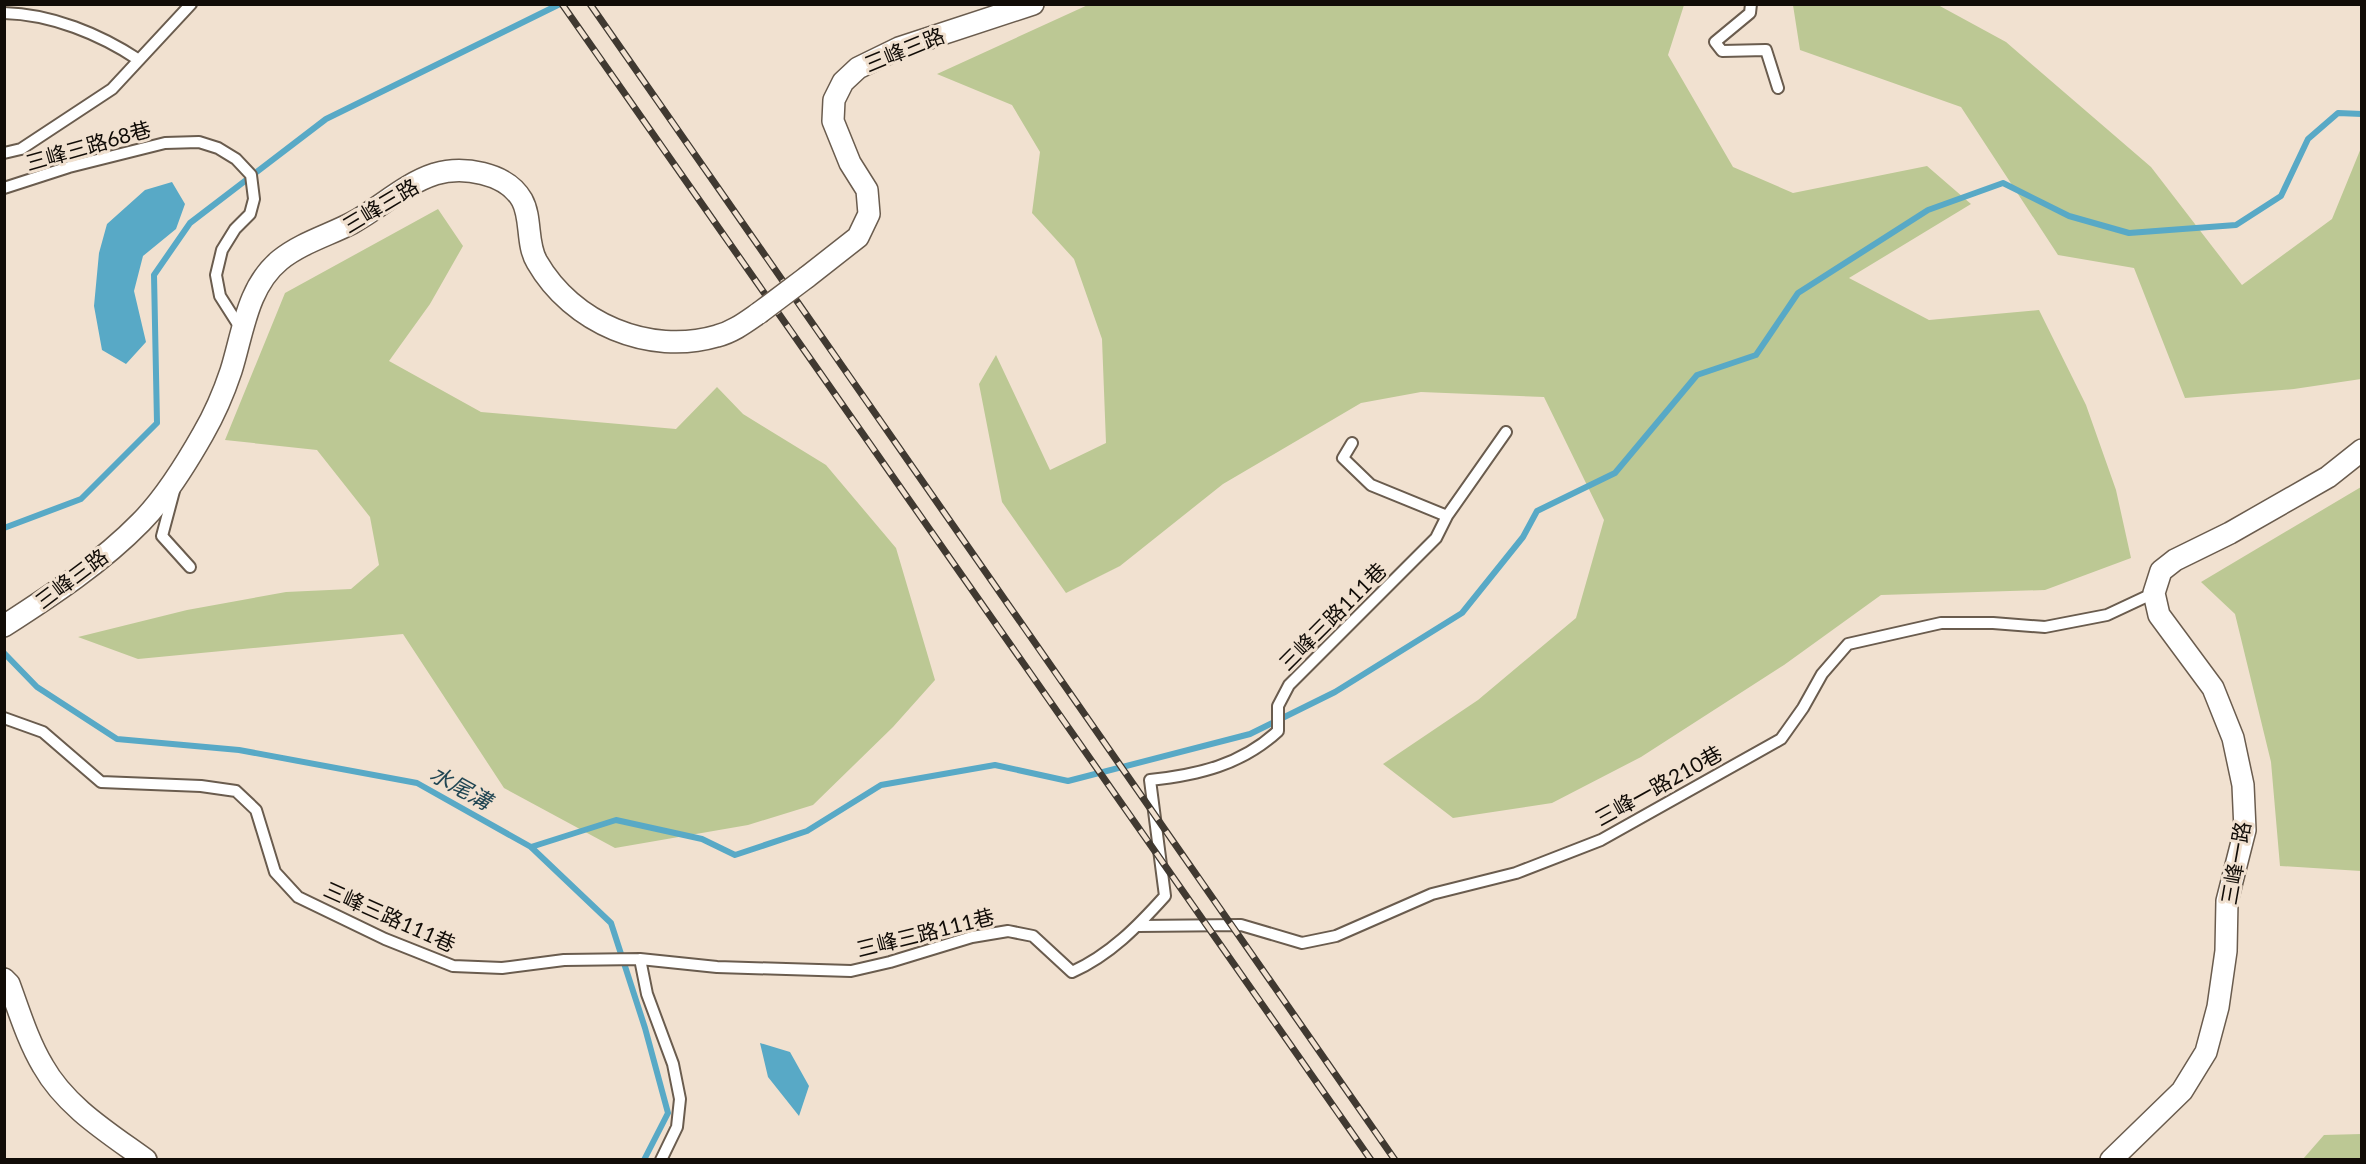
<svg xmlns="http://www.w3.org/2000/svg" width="2366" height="1164" font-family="Lato,'Noto Sans TC',sans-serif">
  <rect width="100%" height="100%" fill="#f1e1d0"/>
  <path fill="#bcc894" d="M1090 4 1684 5 1668 55 1733 167 1793 193 1927 166 1971 204 1849 278 1929 320 2039 310 2086 405 2116 490 2131 558 2045 590 1881 595 1784 665 1641 757 1552 803 1453 818 1383 764 1478 700 1576 618 1604 520 1544 397 1421 392 1361 403 1223 484 1120 566 1066 593 1002 502 979 384 996 355 1050 470 1106 443 1102 339 1074 259 1032 213 1040 152 1012 105 937 74Z
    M1793 5H1938L2006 42 2151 167 2242 285 2332 219 2361 148V379L2294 389 2185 398 2134 268 2058 255 1961 107 1800 50Z
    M438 209 463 246 430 304 389 361 481 412 676 429 717 387 743 414 826 465 896 548 935 680 893 727 813 805 748 825 615 848 504 788 403 634 138 659 78 637 187 610 286 592 351 589 379 565 370 517 317 450 225 440 285 293Z
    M2361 487V871L2280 866 2271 762 2235 614 2201 582Z
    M2361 1134V1159H2303L2324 1135Z"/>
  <path fill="#58a9c6" d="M172 182 185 204 176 229 143 256 134 291 146 342 126 364 102 350 94 306 99 253 107 224 145 190Z
    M760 1043 790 1052 809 1086 799 1116 768 1077Z"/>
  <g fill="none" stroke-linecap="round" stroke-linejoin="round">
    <path stroke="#58a9c6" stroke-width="6" d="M4 528 81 499 157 423 154 275 190 223 326 119 560 4
      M4 653 37 687 117 739 239 750 417 783 531 847 611 923 645 1028 668 1113 644 1160
      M531 847 616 820 702 839 735 855 807 831 881 785 995 765 1068 781 1250 734 1335 692 1462 613 1523 537 1537 511 1615 473 1697 375 1756 355 1798 293 1928 210 2003 183 2069 216 2129 233 2236 225 2281 196 2308 139 2338 113 2362 114"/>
    <g stroke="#6a5c4e" stroke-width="14">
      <path id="lane" d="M1751 4 1750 13 1715 42 1722 51 1766 50 1778 88
        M4 13C51 14 100 34 139 60
        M4 153 21 149 112 89 191 4
        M4 188 69 167 165 143 199 142 218 148 236 159 251 175 254 199 250 214 235 229 222 250 216 275 220 296 241 329
        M1352 443 1343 458 1371 485 1447 516
        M174 491 162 536 190 567
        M4 718 43 732 101 782 201 786 236 791 256 810 275 872 298 897 385 939 453 966 502 968 564 960 640 959 717 967 851 971 890 962 972 937 1008 931 1033 936 1072 972C1110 955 1138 926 1165 896L1150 780C1198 775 1241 765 1278 731V706L1289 685 1436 538 1447 516 1506 432
        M1138 926 1241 925 1302 943 1336 936 1432 894 1516 873 1601 840 1781 739 1803 708 1822 674 1848 644 1941 623H1993L2045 627 2107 615 2154 593
        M640 959 647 994 673 1064 680 1099 677 1127 661 1160"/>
    </g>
    <g stroke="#6a5c4e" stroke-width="24">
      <path id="street" d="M807 277 858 237 869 214 867 190 850 163 833 121 834 100 843 82 858 68 899 48 1033 4
        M4 626C52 595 101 563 141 522 165 498 186 464 203 434 214 415 224 392 231 371 243 333 247 287 280 260 301 243 329 235 352 223 380 208 404 184 435 174 462 166 506 172 522 200 532 218 526 244 537 262 572 323 649 356 717 336 733 332 746 322 759 313
        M4 979 9 984C19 1011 28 1041 43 1066 66 1107 109 1133 146 1160
        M2111 1160 2182 1091 2206 1052 2218 1007 2226 951 2227 901 2245 830 2243 785 2233 738 2213 688 2159 615 2154 593 2161 571 2175 560 2230 533 2328 477 2362 450"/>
    </g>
    <use href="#lane" stroke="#fff" stroke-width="10"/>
    <use href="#street" stroke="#fff" stroke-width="21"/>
    <g stroke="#403931" stroke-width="7">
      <path id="rail" d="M562 4 1371 1160
        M590 4 1395 1160"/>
    </g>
    <use href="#rail" stroke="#f1e1d0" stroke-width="4.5" stroke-dasharray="14" stroke-linecap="butt"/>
    <g stroke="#6a5c4e" stroke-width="24" stroke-linecap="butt">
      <path id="street-bridge" d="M759 313 807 277"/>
    </g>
    <use href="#street-bridge" stroke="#fff" stroke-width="21"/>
  </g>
  <g text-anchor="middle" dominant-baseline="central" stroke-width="6" stroke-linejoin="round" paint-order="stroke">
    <g font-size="21" fill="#110c07" stroke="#f1e1d0">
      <text transform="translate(904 49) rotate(-22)">三峰三路</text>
      <text transform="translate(88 145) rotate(-16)">三峰三路68巷</text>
      <text transform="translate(380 205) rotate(-31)">三峰三路</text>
      <text transform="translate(71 578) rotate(-37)">三峰三路</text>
      <text transform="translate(1332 616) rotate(-45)">三峰三路111巷</text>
      <text transform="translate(1658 785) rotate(-29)">三峰一路210巷</text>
      <text transform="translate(2235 863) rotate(-80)">三峰一路</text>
      <text transform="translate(390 916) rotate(24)">三峰三路111巷</text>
      <text transform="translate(925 932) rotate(-14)">三峰三路111巷</text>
    </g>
    <g font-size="22" font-style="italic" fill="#214653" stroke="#f1e1d0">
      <text transform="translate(461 787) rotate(29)">水尾溝</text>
    </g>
  </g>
  <rect width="2366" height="1164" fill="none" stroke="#110c07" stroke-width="12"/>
</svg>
